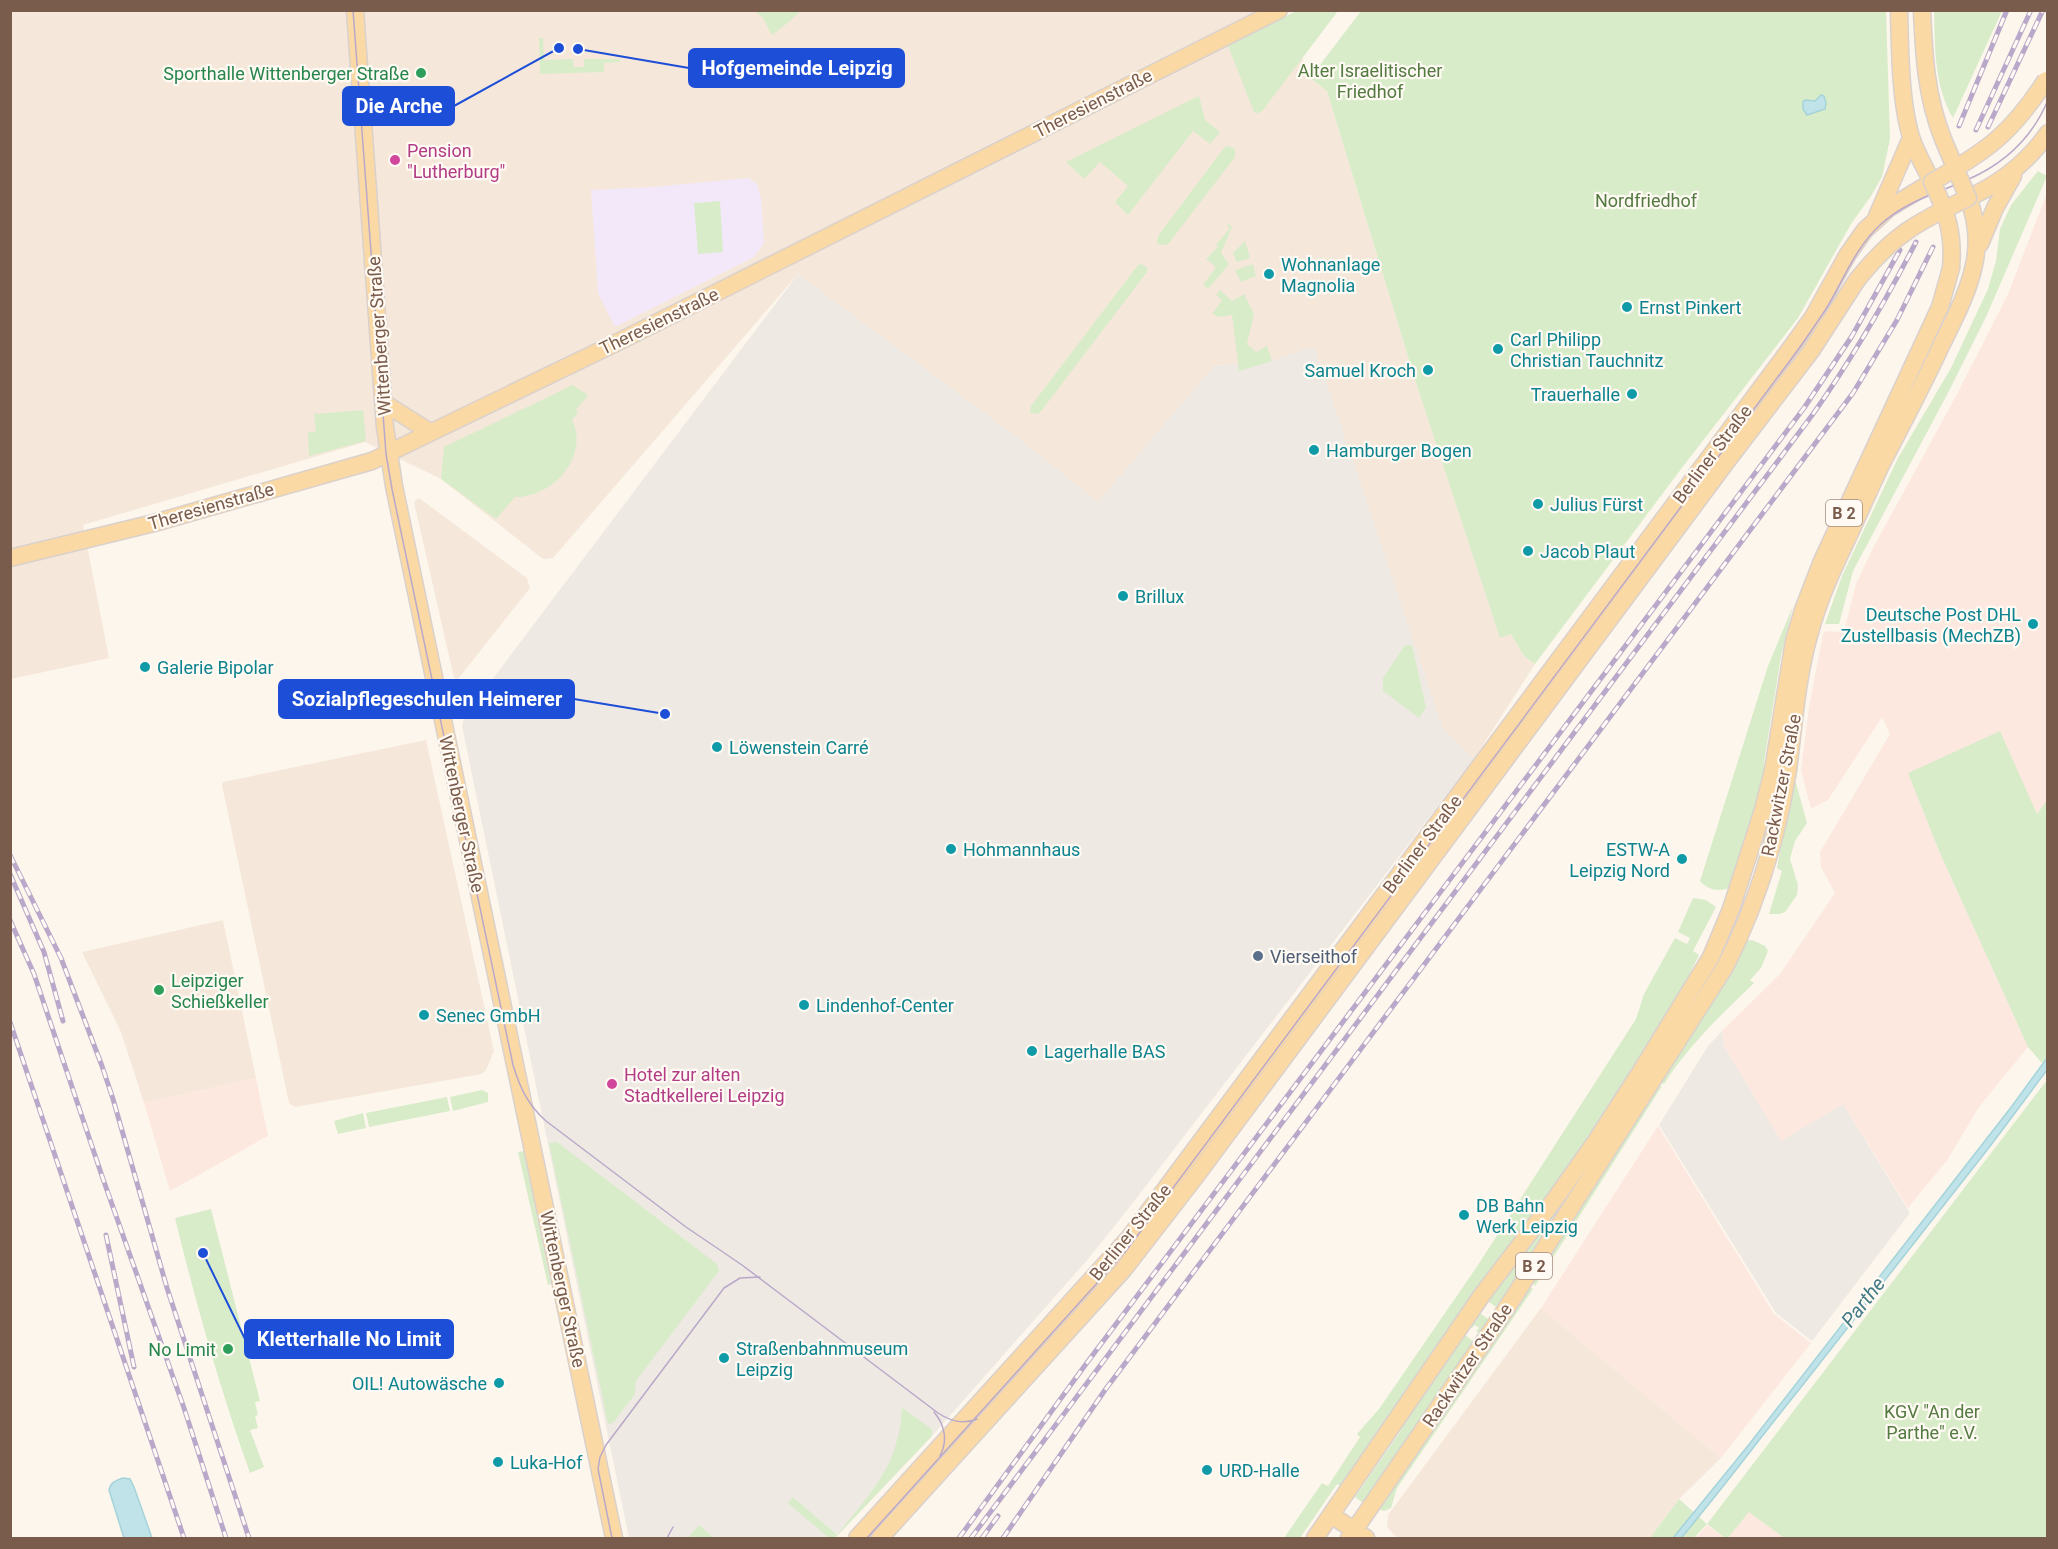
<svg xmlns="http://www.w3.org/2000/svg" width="2058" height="1549" font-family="Roboto,sans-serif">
  <rect width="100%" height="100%" fill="#fdf6ec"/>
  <path fill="#f5e8da" d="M10 11H1285L1310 78 1327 91 1417 386 1500 637 1511 634 1524 656 1535 664 1474 759 1443 730 1314 346 1272 361 1214 366 1098 502 1023 442 798 274 553 558 543 559 441 479 365 442 83 525 109 658 11 679Z
    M419 498 527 578 530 588 458 679 454 678 414 502Z
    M426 740 494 1051 486 1070 482 1074 295 1107 289 1103 222 785 223 782Z
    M223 920 256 1078 144 1103 121 1032 82 952Z
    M1541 1308 1721 1458 1679 1499 1650 1538H1397L1387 1527 1388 1515Z"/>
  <path fill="#fde8e0" d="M2047 193V800L2037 814 1908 773 1939 851 2028 1047 1979 1107 1948 1159 1908 1208 1843 1104 1781 1142 1724 1046 1722 1031 1780 974 1835 893 1821 867 1820 852 1890 734 1882 717 1828 800 1811 809 1801 770 1809 707 1823 634 1827 631 1838 632 1845 628 1856 584 1873 548 1956 396 2008 294Z
    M256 1078 268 1136 170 1191 144 1103Z
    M1658 1126 1774 1314 1811 1343 1721 1458 1541 1308Z
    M1749 1511 1784 1538H1728Z
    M1707 1525 1725 1538H1696Z"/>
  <path fill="#efe9e4" d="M798 274 1023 442 1098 502 1214 366 1272 361 1314 346 1443 729 1474 759 1132 1204 1089 1258 932 1436 835 1538H629L462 726 464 718 479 697Z
    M1722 1031 1724 1046 1781 1141 1843 1104 1910 1213 1812 1341 1776 1313 1659 1125 1708 1046Z"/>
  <path fill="#f3e8fa" d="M748 178 757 184 761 198 764 243 754 257 615 327 598 293 591 190 653 187Z"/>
  <path fill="#d8ecc9" d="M755 11H800L790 21 772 35 762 17Z
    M1297 11H1338L1263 110 1259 113 1254 112 1228 46 1236 39Z
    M1361 11H1886L1890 139 1882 177 1871 196 1851 224 1798 318 1681 469 1535 664 1524 656 1511 634 1500 638 1417 386 1327 91 1310 78Z
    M1934 11H2002L1953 118C1934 86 1935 47 1934 11Z
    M539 38H543L544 60 573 59 574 67H584V59H620V62L604 63V72L540 74Z
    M1199 96 1205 120 1220 132 1210 144 1193 131 1128 215 1115 202 1128 186 1100 162 1084 179 1066 162Z
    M1228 146 1235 149V157L1169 243C1165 246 1162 246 1157 243L1158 236 1224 148Z
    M2038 171 2047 176 1986 317 1949 391 1853 571 1839 624H1825L1842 576 1898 458 1951 368 1988 289 1996 261 2000 229 2011 205Z
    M720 201 723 252 698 254 694 203Z
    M1228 224 1232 227 1221 253 1229 264 1208 289 1203 285 1216 267 1206 259 1218 247 1216 245 1230 228 1227 226Z
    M1245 241 1250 258 1237 262 1233 253Z
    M1141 264 1147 267V272L1042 410 1038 414 1030 413 1031 406 1138 265Z
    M1253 264 1256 276 1241 282 1235 270Z
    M1220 290 1232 301 1244 294 1254 314 1247 344 1256 352 1267 346 1272 361 1239 371 1232 315 1219 317 1212 314 1222 300 1216 295Z
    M573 385 588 395 576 410 578 412 572 420C590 457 552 498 515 497L496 519 441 479 444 447Z
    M363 410 366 441 309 456 308 433 316 431 314 414Z
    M1793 606 1781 656 1764 762 1765 774 1732 887C1720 892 1709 891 1700 881L1768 666Z
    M1405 645H1412L1426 708 1419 718 1383 691V678Z
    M2000 731 2037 814 2047 800 2048 1056 2042 1063 2028 1047 1939 851 1908 773Z
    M1792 778 1796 783 1807 823 1795 841 1790 859 1798 885 1797 895 1785 912 1780 914H1769L1782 871 1777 868Z
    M1693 898 1706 900 1716 907 1693 951 1699 955 1674 1006 1584 1147 1342 1487 1337 1484 1300 1538H1284L1322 1483 1328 1486 1360 1437 1357 1434 1379 1409 1476 1268 1636 1019 1644 994 1675 938 1687 944 1690 938 1678 932Z
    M1752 940 1765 946 1768 951 1761 968 1750 980 1754 983C1721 1015 1689 1045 1664 1084L1658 1081 1746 941Z
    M2047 1080V1538H1784L1749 1512 1728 1538H1725L1707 1524 1694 1538H1650L1679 1499 1707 1524Z
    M1656 1085 1662 1086 1535 1286 1532 1281Z
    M482 1090 488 1093V1102L453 1111 450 1097Z
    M447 1097 450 1111 369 1127 366 1113Z
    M363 1113 366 1128 338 1134 334 1121Z
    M1619 1116 1499 1309 1486 1300Z
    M557 1142 717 1264 719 1271 636 1381 635 1394 613 1423 608 1424 549 1143Z
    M524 1151 551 1284 548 1285 518 1152Z
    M211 1209 260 1401 255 1402 258 1415 255 1416 258 1428 250 1430 264 1467 250 1473C220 1389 196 1304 175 1218Z
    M1529 1287 1533 1289 1397 1488 1391 1508 1384 1511 1378 1509Z
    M1477 1311 1491 1321 1481 1335 1476 1331 1479 1328 1475 1325 1472 1328 1468 1325Z
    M1462 1333 1476 1343 1366 1505 1355 1497 1400 1432 1420 1395Z
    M902 1408 932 1429V1436L835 1538H829L788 1503 793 1497 837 1535C871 1492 899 1466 902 1408Z
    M699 1525 714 1538H688Z"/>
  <path fill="#bfe3e8" stroke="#a5d3da" stroke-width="1.5" d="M1821 95 1824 96 1826 103 1825 109 1807 115 1803 109V102L1805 100 1815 101Z
    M2047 1058V1070L1991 1145 1798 1391C1759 1439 1722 1490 1681 1538H1673L1747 1447 2012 1106Z
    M123 1478 130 1479 134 1487 152 1538H124L109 1490C111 1482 115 1481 123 1478Z"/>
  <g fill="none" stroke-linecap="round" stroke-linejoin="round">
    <g stroke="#dad1cd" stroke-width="19">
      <path id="major" d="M355 10 385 427 394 486 614 1538
        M1922 10C1924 57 1926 96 1943 139
        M1877 216 1911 138
        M1980 244 1995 208 2013 176
        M384 403 430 432
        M10 558 154 523 372 461 622 340 1279 10
        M1331 1515 1366 1538
        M857 1538 1129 1238 1793 345 1813 317 1848 254 1865 230 1889 208 1932 182C1925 168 1917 154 1912 140 1900 104 1900 48 1899 10
        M880 1538 1124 1269 1196 1176 1727 461 1811 351 1857 280
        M1315 1538 1482 1295 1555 1199 1596 1141 1641 1071 1711 957 1731 909 1763 810 1773 770 1794 641 1803 610 1822 561 1940 307 1951 268
        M1349 1538 1504 1312 1725 967C1756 906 1777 839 1788 770 1794 724 1797 676 1810 632 1819 598 1834 567 1849 535 1860 511 1871 486 1883 461 1902 424 1922 387 1940 348 1953 321 1968 294 1974 265 1979 242 1977 220 1968 198 2001 183 2027 163 2048 133"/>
    </g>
    <use href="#major" stroke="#fbd9a5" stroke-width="16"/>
    <path stroke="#b9a8c9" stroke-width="1.5" d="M353 10 386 454 392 489 513 1065C520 1088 528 1105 546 1121L686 1227 742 1265 938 1413C950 1421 963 1425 977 1419
      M934 1412C945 1425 948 1441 940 1456
      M612 1538 598 1469 600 1457 606 1445 724 1288 740 1278 760 1277
      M667 1538 673 1527
      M867 1538 1126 1251 1789 362C1802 345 1814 327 1826 309 1843 281 1855 248 1880 225 1906 201 1938 193 1969 179 2005 163 2033 136 2048 100"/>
    <g stroke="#b9a8c9" stroke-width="5">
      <path id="rail" d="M1959 126 2007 10
        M1988 127 2043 10
        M1976 130 2031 10
        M10 855 61 958 102 1066 113 1099 167 1288 249 1538
        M10 874 44 952 63 1021
        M10 920 34 974 102 1176 184 1408 226 1538
        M10 1022 184 1538
        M106 1235 134 1367
        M959 1538 1086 1364 1804 408 1852 336 1900 250
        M971 1538 1813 414C1852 359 1885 302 1916 242
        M982 1538 998 1516
        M1003 1538 1105 1390 1853 393 1897 320 1933 247"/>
    </g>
    <use href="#rail" stroke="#fffaf3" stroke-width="3" stroke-dasharray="9" stroke-linecap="butt"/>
    <g stroke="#dad1cd" stroke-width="19" stroke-linecap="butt">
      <path id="major-bridge" d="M1951 268C1954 234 1947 212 1932 182 1987 151 2011 134 2046 80
        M1857 280C1893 235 1917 222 1968 198L1943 139"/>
    </g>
    <use href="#major-bridge" stroke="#fbd9a5" stroke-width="16"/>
  </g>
  <g fill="#2e9e5b" stroke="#fffaf3" stroke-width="2">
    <circle cx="421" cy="73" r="6"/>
    <circle cx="159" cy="990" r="6"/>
    <circle cx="228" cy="1349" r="6"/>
  </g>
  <g fill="#d1479c" stroke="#fffaf3" stroke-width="2">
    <circle cx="395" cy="160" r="6"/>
    <circle cx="612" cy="1084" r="6"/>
  </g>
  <g fill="#0f9aa8" stroke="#fffaf3" stroke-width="2">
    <circle cx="1269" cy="274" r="6"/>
    <circle cx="1627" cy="307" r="6"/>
    <circle cx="1498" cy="349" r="6"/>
    <circle cx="1428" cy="370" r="6"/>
    <circle cx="1632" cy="394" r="6"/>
    <circle cx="1314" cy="450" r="6"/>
    <circle cx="1538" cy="504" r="6"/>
    <circle cx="1528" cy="551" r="6"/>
    <circle cx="1123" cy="596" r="6"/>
    <circle cx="2033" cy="624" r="6"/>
    <circle cx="145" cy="667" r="6"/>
    <circle cx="717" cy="747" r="6"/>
    <circle cx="951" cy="849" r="6"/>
    <circle cx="1682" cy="859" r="6"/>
    <circle cx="804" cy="1005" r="6"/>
    <circle cx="424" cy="1015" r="6"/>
    <circle cx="1032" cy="1051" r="6"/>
    <circle cx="1464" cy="1215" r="6"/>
    <circle cx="724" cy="1358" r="6"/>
    <circle cx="499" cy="1383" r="6"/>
    <circle cx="498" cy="1462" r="6"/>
    <circle cx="1207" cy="1470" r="6"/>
  </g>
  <circle fill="#5c6f8a" stroke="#fffaf3" stroke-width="2" cx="1258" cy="956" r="6"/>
  <g text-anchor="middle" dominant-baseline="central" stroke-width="4.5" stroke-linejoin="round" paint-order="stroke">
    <g fill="#fffaf3" stroke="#a28b7f" stroke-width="1.5">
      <rect x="1826" y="500" width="36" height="26" rx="4.5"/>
      <rect x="1516" y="1253" width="36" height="26" rx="4.5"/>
    </g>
    <g font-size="16" font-weight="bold" fill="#7a5c4d">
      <text x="1844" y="513">B 2</text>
      <text x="1534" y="1266">B 2</text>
    </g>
    <g font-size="18" fill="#537a41" stroke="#fffaf3">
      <text x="1370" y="70">Alter Israelitischer<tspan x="1370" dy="21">Friedhof</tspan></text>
      <text x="1646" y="200">Nordfriedhof</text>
      <text x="1932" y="1411">KGV "An der<tspan x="1932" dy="21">Parthe" e.V.</tspan></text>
    </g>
    <g font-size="18" fill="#27864d" stroke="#fffaf3" text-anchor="end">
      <text x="409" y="73">Sporthalle Wittenberger Straße</text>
      <text x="171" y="980" text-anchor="start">Leipziger<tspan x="171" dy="21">Schießkeller</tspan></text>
      <text x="216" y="1349">No Limit</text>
    </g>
    <g font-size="18" fill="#7a5c4d" stroke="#fffaf3">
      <text transform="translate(1093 103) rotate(-27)">Theresienstraße</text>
      <text transform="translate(659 321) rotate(-26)">Theresienstraße</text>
      <text transform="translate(379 336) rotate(-94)">Wittenberger Straße</text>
      <text transform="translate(1712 454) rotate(-53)">Berliner Straße</text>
      <text transform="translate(211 506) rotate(-16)">Theresienstraße</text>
      <text transform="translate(1781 785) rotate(-79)">Rackwitzer Straße</text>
      <text transform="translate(462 814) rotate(78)">Wittenberger Straße</text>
      <text transform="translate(1422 844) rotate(-53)">Berliner Straße</text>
      <text transform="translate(1130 1232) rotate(-51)">Berliner Straße</text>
      <text transform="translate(563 1289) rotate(78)">Wittenberger Straße</text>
      <text transform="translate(1467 1365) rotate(-56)">Rackwitzer Straße</text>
    </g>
    <g font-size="18" fill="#b23c85" stroke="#fffaf3" text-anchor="start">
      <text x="407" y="150">Pension<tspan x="407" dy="21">"Lutherburg"</tspan></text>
      <text x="624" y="1074">Hotel zur alten<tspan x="624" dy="21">Stadtkellerei Leipzig</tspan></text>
    </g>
    <g font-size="18" fill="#0d838f" stroke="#fffaf3" text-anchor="start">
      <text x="1281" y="264">Wohnanlage<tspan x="1281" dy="21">Magnolia</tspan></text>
      <text x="1639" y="307">Ernst Pinkert</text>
      <text x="1510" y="339">Carl Philipp<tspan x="1510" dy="21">Christian Tauchnitz</tspan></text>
      <text x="1416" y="370" text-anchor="end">Samuel Kroch</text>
      <text x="1620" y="394" text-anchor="end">Trauerhalle</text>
      <text x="1326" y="450">Hamburger Bogen</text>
      <text x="1550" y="504">Julius Fürst</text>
      <text x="1540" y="551">Jacob Plaut</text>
      <text x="1135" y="596">Brillux</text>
      <text x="2021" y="614" text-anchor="end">Deutsche Post DHL<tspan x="2021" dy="21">Zustellbasis (MechZB)</tspan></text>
      <text x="157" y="667">Galerie Bipolar</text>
      <text x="729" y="747">Löwenstein Carré</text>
      <text x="963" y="849">Hohmannhaus</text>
      <text x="1670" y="849" text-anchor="end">ESTW-A<tspan x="1670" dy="21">Leipzig Nord</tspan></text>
      <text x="816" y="1005">Lindenhof-Center</text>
      <text x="436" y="1015">Senec GmbH</text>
      <text x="1044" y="1051">Lagerhalle BAS</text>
      <text x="1476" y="1205">DB Bahn<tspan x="1476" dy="21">Werk Leipzig</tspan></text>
      <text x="736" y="1348">Straßenbahnmuseum<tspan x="736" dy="21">Leipzig</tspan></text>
      <text x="487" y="1383" text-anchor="end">OIL! Autowäsche</text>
      <text x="510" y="1462">Luka-Hof</text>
      <text x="1219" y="1470">URD-Halle</text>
    </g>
    <g font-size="18" fill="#4e5e75" stroke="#fffaf3" text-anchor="start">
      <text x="1270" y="956">Vierseithof</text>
    </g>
    <g font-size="20" font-style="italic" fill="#437c86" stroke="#fffaf3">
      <text transform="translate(1863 1302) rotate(-52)">Parthe</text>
    </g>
  </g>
  <path fill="none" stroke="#1d4ed8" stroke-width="2" d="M578 49L689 68M559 48L454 106M665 714L574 699M203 1253L245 1339"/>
  <g fill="#1d4ed8" stroke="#fffaf3" stroke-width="2">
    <circle cx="578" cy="49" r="6"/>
    <circle cx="559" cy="48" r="6"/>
    <circle cx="665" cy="714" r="6"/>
    <circle cx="203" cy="1253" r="6"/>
  </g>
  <g fill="#1d4ed8" stroke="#1d4ed8" stroke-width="2">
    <rect x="689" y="49" width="215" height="38" rx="6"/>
    <rect x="343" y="87" width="111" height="38" rx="6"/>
    <rect x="279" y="680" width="295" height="38" rx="6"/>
    <rect x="245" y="1320" width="208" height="38" rx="6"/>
  </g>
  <g font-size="20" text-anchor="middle" font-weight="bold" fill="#fff">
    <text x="797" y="75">Hofgemeinde Leipzig</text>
    <text x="399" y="113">Die Arche</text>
    <text x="427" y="706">Sozialpflegeschulen Heimerer</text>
    <text x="349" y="1346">Kletterhalle No Limit</text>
  </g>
  <rect width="2058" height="1549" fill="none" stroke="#7a5c4d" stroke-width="24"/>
</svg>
